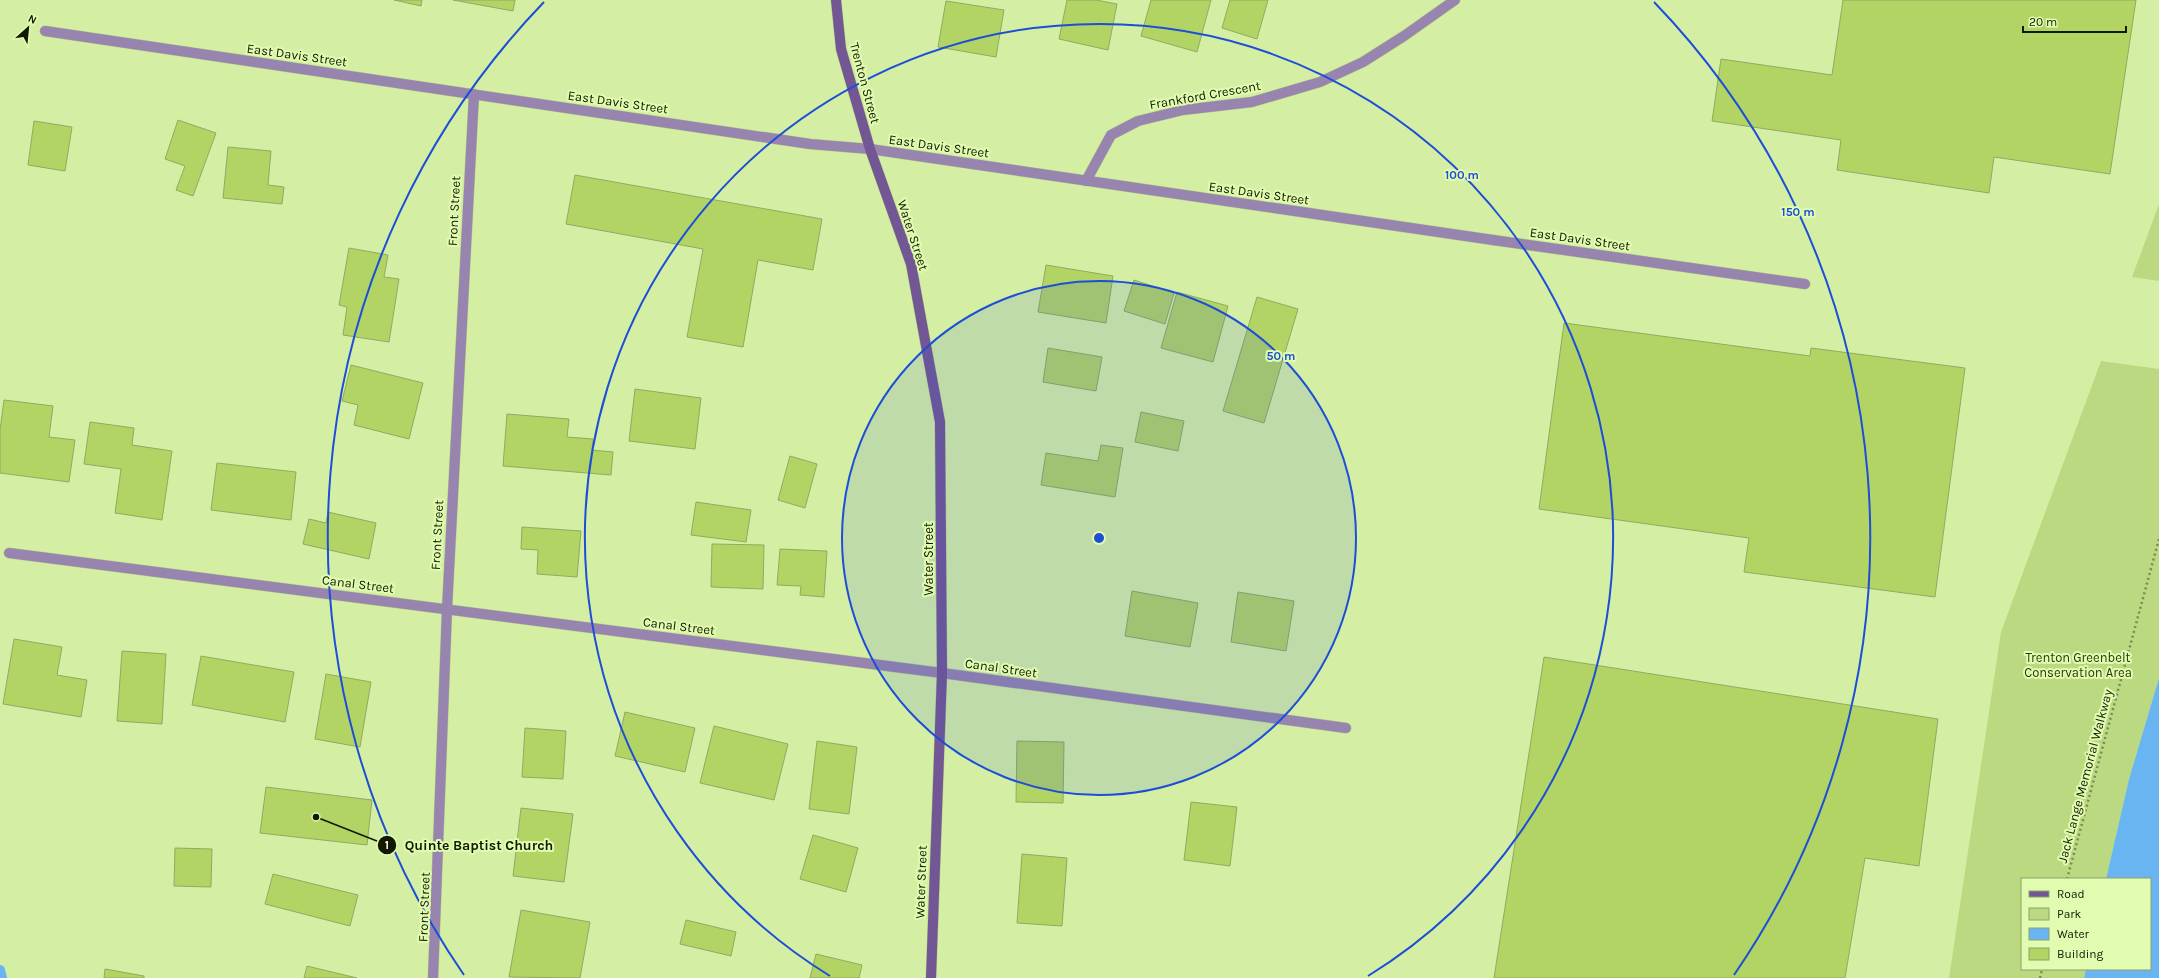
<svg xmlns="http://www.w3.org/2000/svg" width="2159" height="978" font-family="Karla,sans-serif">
  <rect width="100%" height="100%" fill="#d4efa3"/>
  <path fill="#bbd980" d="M2159 204V281L2132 277Z
    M2101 361 2159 369V678L2129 779 2106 879H2022V969H2086L2084 978H1949L2001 632Z"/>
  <path fill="#69b5f1" d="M2159 678V978H2084L2086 969H2150V879H2106L2129 779Z"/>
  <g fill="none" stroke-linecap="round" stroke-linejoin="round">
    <path stroke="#69b5f1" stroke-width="10" d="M0 970 2 978"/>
  </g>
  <path fill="#b1d465" stroke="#91aa61" d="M394 0H422L421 6Z
    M453 0H515L513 11Z
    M1067 0H1096L1117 4 1108 50 1059 39Z
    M1151 0H1211L1197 52 1141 36Z
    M1230 0H1268L1257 39 1222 28Z
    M1843 0H2136L2110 174 1994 157 1989 193 1837 170 1841 140 1712 121 1721 59 1832 75Z
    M946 1 1004 10 996 57 938 47Z
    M178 120 216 133 193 196 176 190 185 166 165 159Z
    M34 121 72 127 65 171 28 165Z
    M228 147 271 151 268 185 284 187 282 204 223 198Z
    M575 175 822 219 813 270 758 260 743 347 687 337 703 249 566 224Z
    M349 248 388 255 384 277 399 279 389 342 343 335 347 307 339 305Z
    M1046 265 1113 276 1106 323 1038 312Z
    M1134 280 1174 293 1165 324 1124 311Z
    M1177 292 1228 306 1213 362 1161 348Z
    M1257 297 1298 309 1264 423 1223 411Z
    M1564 323 1810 356 1811 348 1965 368 1935 597 1744 572 1749 538 1539 509Z
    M1048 348 1102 357 1096 391 1043 382Z
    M351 365 423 383 409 439 354 425 358 405 342 401Z
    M635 389 701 398 695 449 629 441Z
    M4 400 53 406 49 437 75 440 69 482 0 473V430Z
    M1141 412 1184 421 1178 451 1135 442Z
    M507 414 569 419 567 437 593 439 592 450 613 452 611 475 503 466Z
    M90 422 134 428 132 445 172 451 162 520 115 513 121 469 84 464Z
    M1101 445 1123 448 1115 497 1041 485 1046 453 1098 461Z
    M790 456 817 464 805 508 778 500Z
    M217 463 296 472 291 520 211 510Z
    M696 502 751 510 746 542 691 535Z
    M328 512 376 523 369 559 303 544 309 519 326 523Z
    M522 527 581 531 577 577 537 574 538 550 521 549Z
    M712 544 764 545 763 589 711 587Z
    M780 549 827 551 824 597 800 595 801 586 777 585Z
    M1132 591 1198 603 1190 647 1125 636Z
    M1238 592 1294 601 1286 651 1231 642Z
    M14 639 62 647 57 675 87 680 81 717 3 704Z
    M122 651 166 654 162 724 117 721Z
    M201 656 294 672 285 722 192 705Z
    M1544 657 1938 719 1919 866 1865 858 1845 978H1494Z
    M326 674 371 682 360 747 315 739Z
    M625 712 695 728 685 772 615 756Z
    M714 726 788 744 774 800 700 783Z
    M525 728 566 731 563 779 522 777Z
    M817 741 857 747 849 814 809 809Z
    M1017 741 1064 742 1063 803 1016 802Z
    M266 787 372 800 367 845 260 833Z
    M1191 802 1237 807 1230 866 1184 860Z
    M521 808 573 814 564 882 513 876Z
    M813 835 858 848 846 892 800 879Z
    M175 848 212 849 211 887 174 886Z
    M1022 854 1067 858 1062 926 1017 923Z
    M273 874 358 895 350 926 265 904Z
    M521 910 590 922 580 978 509 977Z
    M686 920 736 932 731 956 680 944Z
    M816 954 862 965 859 978H810Z
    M307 966 357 978H304Z
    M105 969 144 976V978H104Z"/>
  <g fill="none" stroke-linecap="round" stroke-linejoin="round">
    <g stroke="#b5cd89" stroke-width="11">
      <path id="lane" d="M1493 240 1805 284"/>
    </g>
    <g stroke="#b5cd89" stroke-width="11">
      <path id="street" d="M45 31 810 144 870 149 1493 240
        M1086 181 1111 135 1138 121 1183 110 1252 102 1320 82 1363 62 1404 36 1455 0
        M9 553 942 673 1346 728
        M433 978 447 609 474 94"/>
    </g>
    <g stroke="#b5cd89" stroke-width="11">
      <path id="secondary" d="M836 0 841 49 870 149 911 264 940 422 942 673 931 978"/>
    </g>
    <path stroke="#788a56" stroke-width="2.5" stroke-dasharray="2 3" stroke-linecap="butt" d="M2067 879 2159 539
      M2040 978 2042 969"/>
    <use href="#lane" stroke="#9785af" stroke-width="10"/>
    <use href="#street" stroke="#9785af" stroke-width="10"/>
    <use href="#secondary" stroke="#735794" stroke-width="10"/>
  </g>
  <circle cx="1099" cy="538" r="257" fill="#1d4ed8" fill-opacity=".12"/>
  <g fill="none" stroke="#1d4ed8" stroke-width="2">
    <circle cx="1099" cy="538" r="257"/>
    <path d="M830 976A514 514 0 1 1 1368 976"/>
    <path d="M464 975A771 771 0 0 1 544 2M1654 2A771 771 0 0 1 1734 975"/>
  </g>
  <g text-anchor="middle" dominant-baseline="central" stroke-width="4" stroke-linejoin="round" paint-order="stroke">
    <g font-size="13" fill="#111a00" stroke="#e1fcb0">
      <text transform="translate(297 55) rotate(8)">East Davis Street</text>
      <text transform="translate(865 83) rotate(75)">Trenton Street</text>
      <text transform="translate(1205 95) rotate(-10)">Frankford Crescent</text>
      <text transform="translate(618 102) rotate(8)">East Davis Street</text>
      <text transform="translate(939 146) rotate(8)">East Davis Street</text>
      <text transform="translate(1259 193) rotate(8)">East Davis Street</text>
      <text transform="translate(454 211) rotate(-87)">Front Street</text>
      <text transform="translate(913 235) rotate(72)">Water Street</text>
      <text transform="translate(1580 239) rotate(8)">East Davis Street</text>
      <text transform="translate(437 535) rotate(-87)">Front Street</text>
      <text transform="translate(928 559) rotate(-90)">Water Street</text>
      <text transform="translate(358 584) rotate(7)">Canal Street</text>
      <text transform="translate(679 626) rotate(7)">Canal Street</text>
      <text transform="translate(1001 668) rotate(8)">Canal Street</text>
      <text transform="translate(2085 776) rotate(-75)">Jack Lange Memorial Walkway</text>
      <text transform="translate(921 882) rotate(-88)">Water Street</text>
      <text transform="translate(424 907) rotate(-88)">Front Street</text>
    </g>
    <g font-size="13" fill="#2c390b" stroke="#e1fcb0">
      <text x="2078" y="657">Trenton Greenbelt<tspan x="2078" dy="15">Conservation Area</tspan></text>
    </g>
  </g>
  <circle cx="1099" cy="538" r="6" fill="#1d4ed8" stroke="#e1fcb0" stroke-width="2"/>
  <g font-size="12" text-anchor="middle" font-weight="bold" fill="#1d4ed8" stroke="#e1fcb0" stroke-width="4" stroke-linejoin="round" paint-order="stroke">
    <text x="1462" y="179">100 m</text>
    <text x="1798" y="216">150 m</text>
    <text x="1281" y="360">50 m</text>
  </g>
  <path fill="none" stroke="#111a00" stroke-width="1.5" d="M316 817L387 845"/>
  <g fill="#111a00" stroke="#e1fcb0" stroke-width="1.5">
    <circle cx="316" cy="817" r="4"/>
    <circle cx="387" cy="845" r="10"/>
  </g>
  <g font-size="12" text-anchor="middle" font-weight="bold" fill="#fff">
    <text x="387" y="849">1</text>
  </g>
  <g font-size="14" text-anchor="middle" font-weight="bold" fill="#111a00" stroke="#e1fcb0" stroke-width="4" stroke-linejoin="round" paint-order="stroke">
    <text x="479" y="850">Quinte Baptist Church</text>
  </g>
  <rect x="2021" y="878" width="130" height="92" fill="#e1fcb0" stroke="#8ea26a"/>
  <rect x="2029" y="891" width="20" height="6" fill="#735794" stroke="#8ea26a"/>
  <text x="2057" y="898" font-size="12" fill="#111a00">Road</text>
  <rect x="2029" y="908" width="20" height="12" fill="#bbd980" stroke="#8ea26a"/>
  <text x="2057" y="918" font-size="12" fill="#111a00">Park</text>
  <rect x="2029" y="928" width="20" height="12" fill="#69b5f1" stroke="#8ea26a"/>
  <text x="2057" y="938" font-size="12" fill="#111a00">Water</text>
  <rect x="2029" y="948" width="20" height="12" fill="#b1d465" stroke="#8ea26a"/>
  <text x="2057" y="958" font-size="12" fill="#111a00">Building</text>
  <g transform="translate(28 28) rotate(27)" stroke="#e1fcb0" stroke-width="3" paint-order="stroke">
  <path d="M0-3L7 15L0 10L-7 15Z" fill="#111a00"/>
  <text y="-6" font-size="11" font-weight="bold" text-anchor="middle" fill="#111a00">N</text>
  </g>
  <path d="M2023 26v6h103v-6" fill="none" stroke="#111a00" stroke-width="2"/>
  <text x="2029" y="26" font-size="12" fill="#111a00" stroke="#e1fcb0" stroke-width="3" paint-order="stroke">20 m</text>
</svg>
